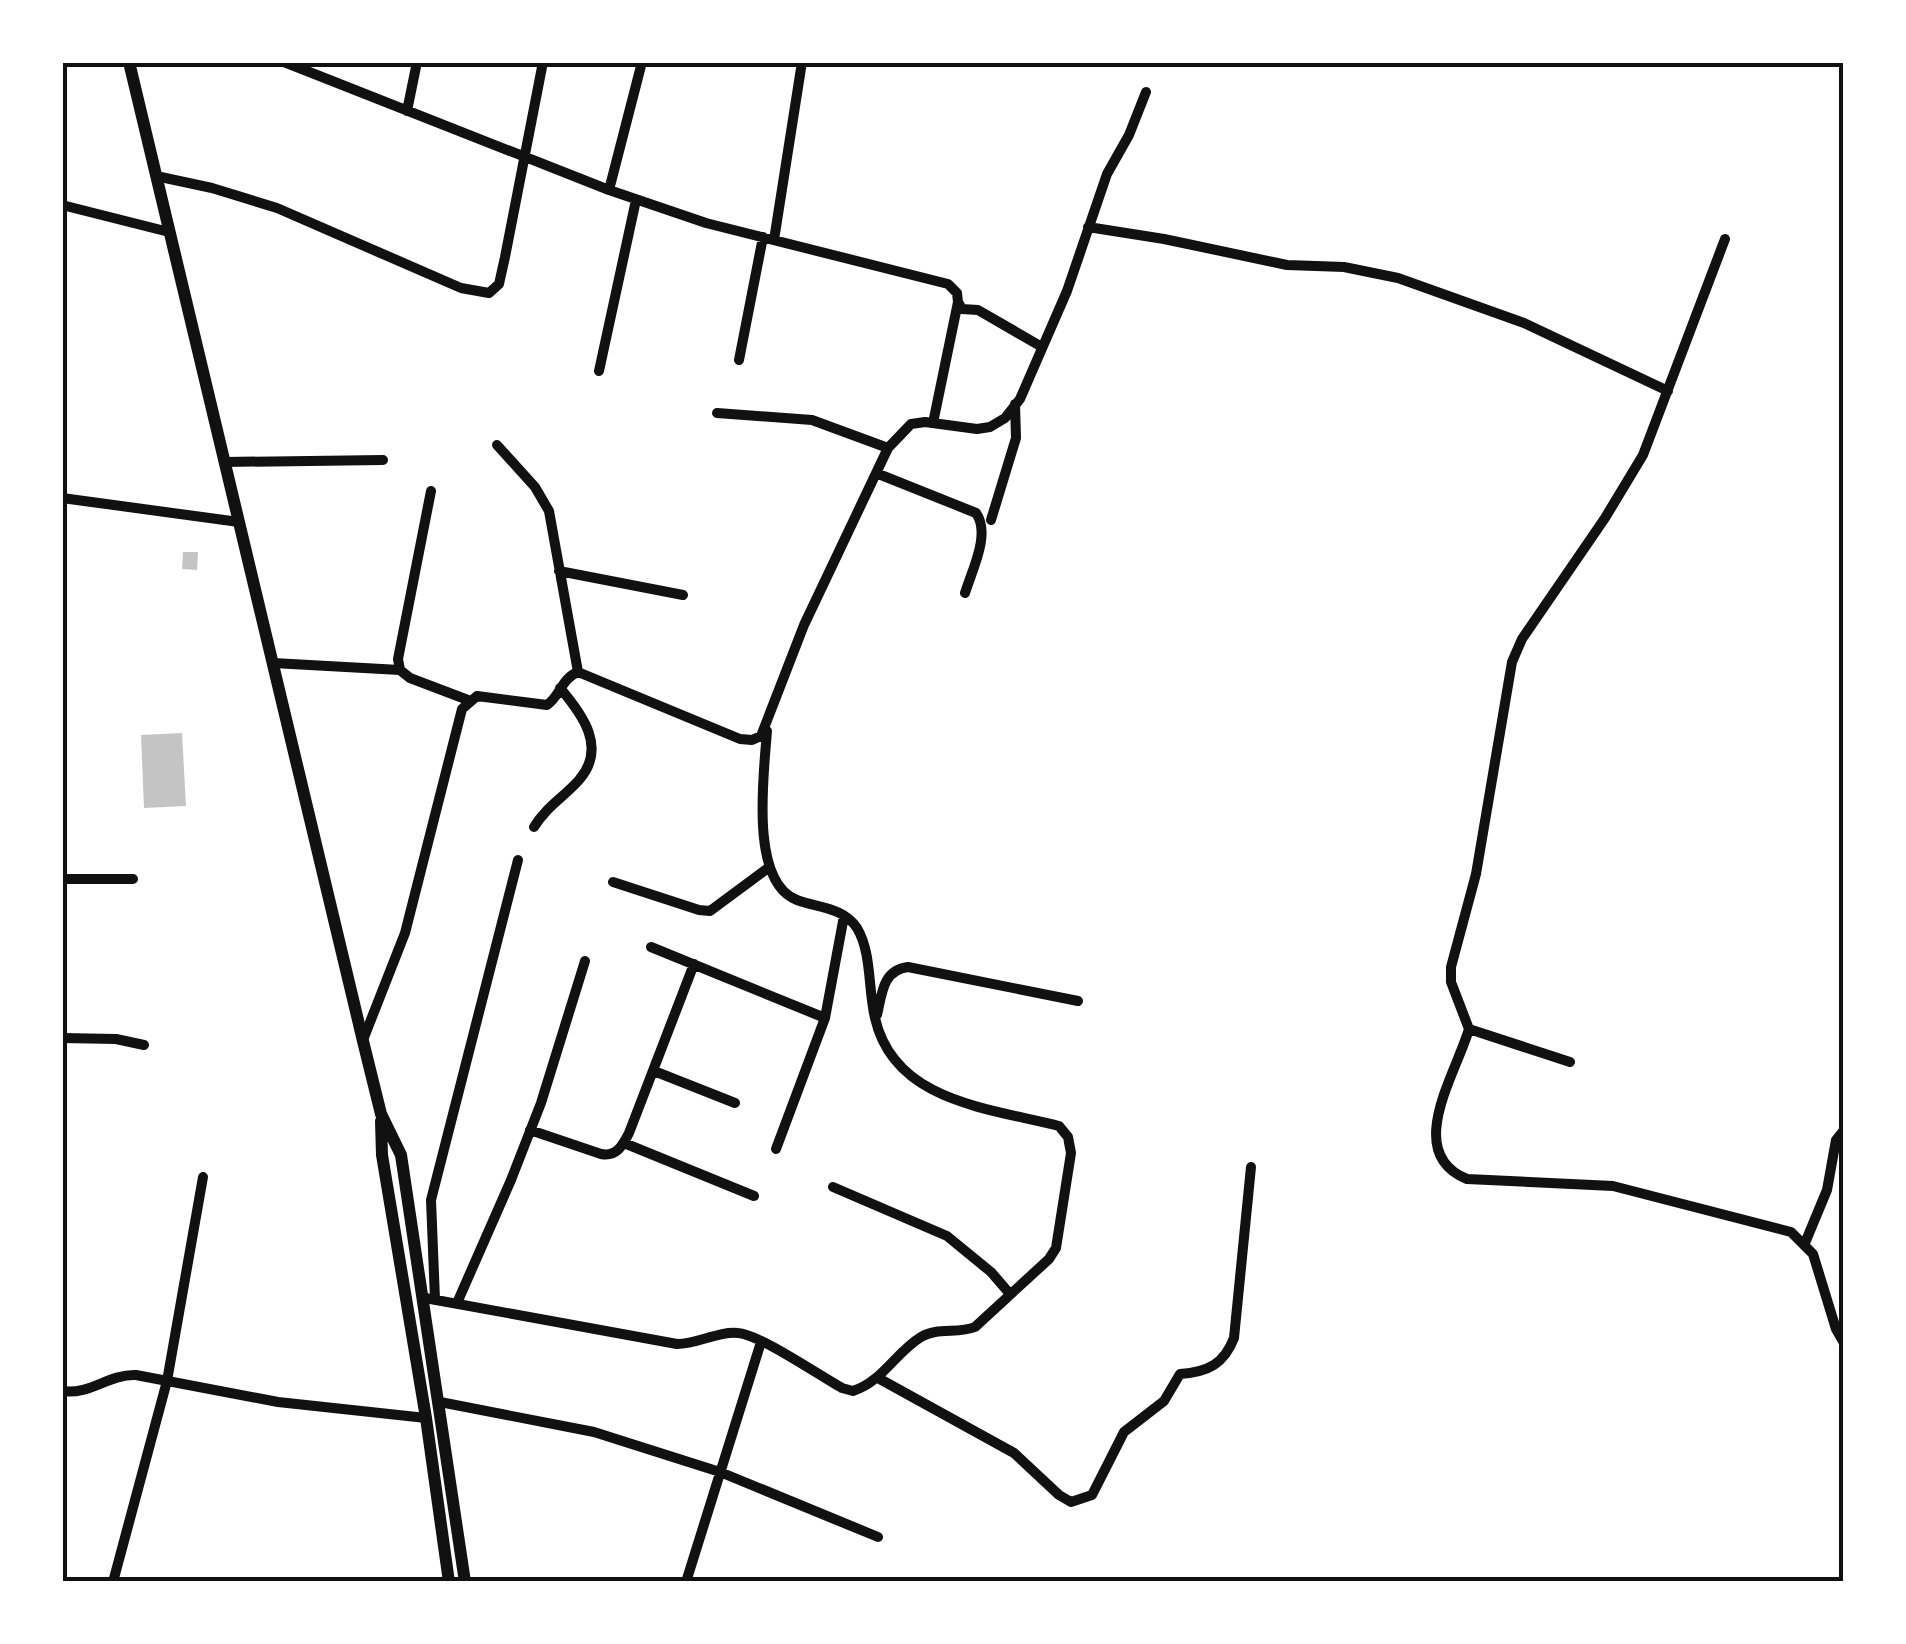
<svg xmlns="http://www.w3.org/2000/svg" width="1906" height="1644" font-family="Karla,sans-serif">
  <rect width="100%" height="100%" fill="#fff"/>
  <path fill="#c4c4c4" d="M183 552H198L197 570 182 569Z
    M182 733 186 806 144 808 141 735Z"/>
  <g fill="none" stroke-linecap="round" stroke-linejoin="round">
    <path stroke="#111" stroke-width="10" d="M284 62 609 190 706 223 948 284 957 293 958 302 933 423
      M407 111 417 62
      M156 176 212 188 277 208 461 288 489 293 499 284 505 257 543 62
      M609 190 642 62
      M62 205 169 232
      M1088 227 1164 239 1287 265 1344 267 1398 278 1524 323 1668 391
      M1725 239 1643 455 1605 518 1522 639 1512 662 1476 874 1451 967V982L1469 1029C1456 1074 1403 1153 1467 1179L1613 1186 1791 1232 1813 1254 1836 1329 1844 1343
      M774 240 802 62
      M958 302 962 309 978 310 1042 347
      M739 360 763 237
      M599 371 636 200
      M717 413 812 420 888 448
      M497 445 535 487 549 511 578 672
      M225 462 383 460
      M876 473 976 513C991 534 972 570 965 593
      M431 491 398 659 400 670 410 678 468 700
      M62 498 239 522
      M991 520 1016 438 1015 404
      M559 571 683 595
      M273 663 400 670
      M534 827C546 807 564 797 579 780 607 748 583 715 560 688
      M62 879H133
      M613 882 699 910 710 911 768 868
      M651 947 825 1018
      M877 1015C882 993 883 970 908 967L1078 1001
      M1469 1029 1570 1062
      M62 1038 116 1039 144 1045
      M363 1040 405 933 462 709 477 696 547 705C560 696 562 678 578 672L740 739 752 740 761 736 804 625 888 448 911 424 925 422 977 429 990 427 1005 418 1020 399 1067 291 1107 174 1129 135 1146 92
      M654 1071 735 1103
      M530 1130 601 1154C617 1157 622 1146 629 1133L694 964
      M624 1143 754 1196
      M776 1149 825 1018 844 916
      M833 1187 947 1236 991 1272 1010 1294
      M1805 1243 1827 1190 1836 1140 1844 1130
      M425 1298 677 1344C698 1344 718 1331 738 1333 759 1334 820 1376 842 1388L853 1391C882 1382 896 1352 921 1337 937 1327 958 1334 975 1327L1049 1259 1056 1248 1071 1153 1068 1137 1059 1126C989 1108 894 1102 875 1018 868 990 872 953 857 928 843 907 818 908 797 900 749 882 764 773 767 731
      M435 1299 431 1200 518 860
      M457 1303 511 1180 541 1103 585 961
      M878 1378 1014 1453 1059 1495 1071 1502 1092 1495 1124 1432 1164 1401 1180 1374C1208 1372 1224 1364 1234 1338L1251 1167
      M62 1391C91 1395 108 1374 136 1375L278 1402 426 1418
      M440 1402 594 1432 720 1472 878 1537
      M113 1582 167 1381 203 1177
      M686 1582 761 1342"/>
    <path stroke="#111" stroke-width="12" d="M129 62 363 1041 381 1114 401 1155 465 1582
      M381 1121 382 1155 426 1418 449 1582"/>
  </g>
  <rect width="1906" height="1644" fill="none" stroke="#ffffff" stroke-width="130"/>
  <rect x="65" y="65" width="1776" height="1514" fill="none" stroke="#111" stroke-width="4"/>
</svg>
